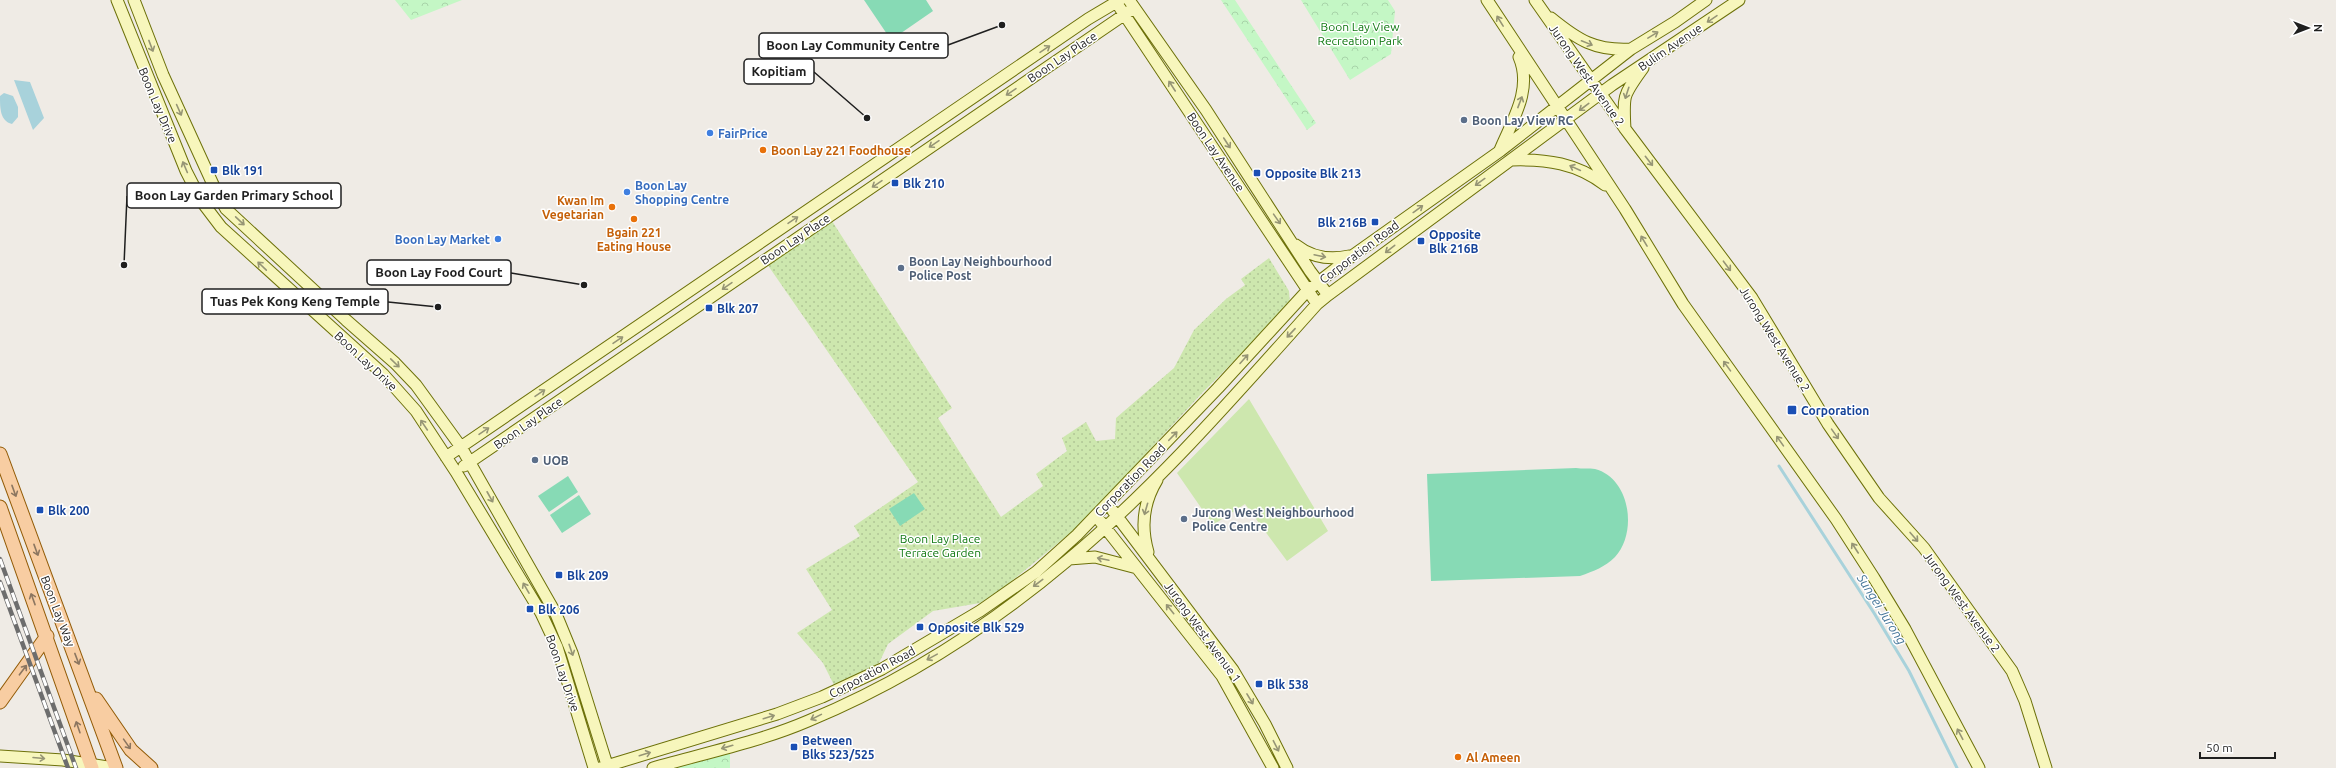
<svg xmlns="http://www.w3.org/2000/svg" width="2336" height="768" font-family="Ubuntu,sans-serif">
  <defs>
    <pattern id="park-crowns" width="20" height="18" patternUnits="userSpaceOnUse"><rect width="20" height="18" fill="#c4f7c5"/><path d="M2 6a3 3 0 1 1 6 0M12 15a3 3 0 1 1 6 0" fill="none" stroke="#a8d3a9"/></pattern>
    <pattern id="garden-dots" width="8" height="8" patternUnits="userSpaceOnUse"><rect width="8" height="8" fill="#cde7ae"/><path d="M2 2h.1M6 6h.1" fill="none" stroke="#b0c695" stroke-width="1.8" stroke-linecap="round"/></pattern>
  </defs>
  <rect width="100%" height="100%" fill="#efebe5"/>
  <path fill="#cde7ae" d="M1249 399 1328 531 1287 561 1245 504 1213 525 1177 473Z"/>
  <path fill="url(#park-crowns)" d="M395 0H462L411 20Z
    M1221 0H1235L1316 123 1307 130Z
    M1301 0H1388L1395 11 1391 54 1350 80Z
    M730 747V768H656Z"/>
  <path fill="url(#garden-dots)" d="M832 221 952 408 938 418 1001 517 1043 486 1036 474 1067 451 1062 438 1086 422 1096 441 1115 439 1116 418 1174 368 1194 330 1226 299 1245 285 1241 279 1269 258 1289 291 1290 305 1203 392 1080 525 1008 584 980 603 933 611 888 644 879 663 835 687 823 663 797 633 832 610 806 569 860 536 854 526 918 482 767 264Z"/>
  <path fill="#87dab5" d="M864 0H926L933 11 891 40Z
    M1576 468C1582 469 1589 468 1595 469 1630 478 1638 532 1615 557 1605 567 1594 571 1580 576L1431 581 1427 474Z
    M568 476 578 492 549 512 538 496Z
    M914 493 925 509 900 526 889 509Z
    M579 495 591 514 562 533 550 515Z"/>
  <path fill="#a8d2db" d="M14 80 30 82 44 118 33 130Z
    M4 93 13 96 18 107V117L12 124C0 121 0 108 0 96Z"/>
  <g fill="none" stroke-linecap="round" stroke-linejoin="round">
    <path stroke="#a8d2db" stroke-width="3" d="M1779 466 1874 613 1909 671 1957 768"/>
    <g stroke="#6d710a" stroke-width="13">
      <path id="secondary" d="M117 0 186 171 202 202 221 227 383 374 416 411 456 472 541 613 557 647 594 768
        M134 0 163 75 216 191 226 209 346 320 395 363 416 385 461 447 556 614 572 653 608 768
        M1129 0 1206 110 1310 271 1328 295
        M1487 0 1625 209 1683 304 1836 519 1874 578 1905 629 1979 768
        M1535 0 1626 130 1752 298 1828 424 1879 498 1924 548 2012 671 2025 701 2046 768
        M1120 8 1317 304
        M1551 18C1578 40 1595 51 1631 49
        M1625 129C1623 94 1623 96 1643 68
        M1500 150C1512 121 1533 89 1519 57
        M1512 160C1546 159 1577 163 1605 185
        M1296 245C1311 257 1330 260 1349 256
        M446 457 1088 19 1120 0
        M464 466 1134 8
        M1113 511 1233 670 1265 724 1287 768
        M1100 521 1222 676 1273 768
        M1148 552C1141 528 1143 503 1157 480
        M1069 559 1095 557 1137 568
        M0 756 63 760 114 768
        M600 768 777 714 822 697 882 669 980 611 1036 572 1077 535 1218 388 1307 291 1352 256 1500 151 1631 49 1675 22 1706 0
        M653 768C705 753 759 742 808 721 902 682 991 625 1068 560 1159 484 1238 392 1317 304L1328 295 1612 85 1739 0"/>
    </g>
    <g stroke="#925b07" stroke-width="15">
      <path id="primary" d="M0 454 116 768
        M0 507 92 768
        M96 699 131 750 151 768
        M0 702 47 636"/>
    </g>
    <use href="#secondary" stroke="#f7f6bc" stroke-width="11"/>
    <use href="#primary" stroke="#f8cda2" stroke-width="13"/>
    <g stroke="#6d6d6d" stroke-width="4.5">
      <path id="rail" d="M0 559 76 768
        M0 582 68 768"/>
    </g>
    <use href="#rail" stroke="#fff" stroke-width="3" stroke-dasharray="9" stroke-linecap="butt"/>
  </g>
  <defs><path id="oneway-shaft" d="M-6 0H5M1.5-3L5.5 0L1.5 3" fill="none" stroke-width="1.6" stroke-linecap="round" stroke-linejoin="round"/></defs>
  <g stroke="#969575">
    <use href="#oneway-shaft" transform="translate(1712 19) rotate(146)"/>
    <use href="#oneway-shaft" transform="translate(1500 21) rotate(-122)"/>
    <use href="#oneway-shaft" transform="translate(1653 35) rotate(-31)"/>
    <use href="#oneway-shaft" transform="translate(1587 43) rotate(22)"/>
    <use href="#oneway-shaft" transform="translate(151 46) rotate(69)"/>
    <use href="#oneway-shaft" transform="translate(1045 49) rotate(-34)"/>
    <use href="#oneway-shaft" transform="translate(1172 86) rotate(-123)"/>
    <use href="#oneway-shaft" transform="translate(1011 92) rotate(146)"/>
    <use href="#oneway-shaft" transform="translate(1627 93) rotate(108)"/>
    <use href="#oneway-shaft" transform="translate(1520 102) rotate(-69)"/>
    <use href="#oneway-shaft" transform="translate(1584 107) rotate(143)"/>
    <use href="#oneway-shaft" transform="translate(179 110) rotate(66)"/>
    <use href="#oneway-shaft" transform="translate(1227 143) rotate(57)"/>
    <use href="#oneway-shaft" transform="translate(934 144) rotate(146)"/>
    <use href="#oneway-shaft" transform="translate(1649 161) rotate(52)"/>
    <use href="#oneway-shaft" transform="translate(185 167) rotate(-113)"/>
    <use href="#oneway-shaft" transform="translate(1575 168) rotate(-155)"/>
    <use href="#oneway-shaft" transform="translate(1480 182) rotate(144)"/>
    <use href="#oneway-shaft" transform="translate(877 184) rotate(146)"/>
    <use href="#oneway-shaft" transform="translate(1418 209) rotate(-36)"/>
    <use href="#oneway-shaft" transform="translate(1277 219) rotate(55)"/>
    <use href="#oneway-shaft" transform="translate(793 220) rotate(-34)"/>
    <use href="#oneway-shaft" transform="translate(240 221) rotate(43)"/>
    <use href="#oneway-shaft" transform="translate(1644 241) rotate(-121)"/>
    <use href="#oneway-shaft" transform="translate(1390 249) rotate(142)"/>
    <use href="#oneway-shaft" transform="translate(1320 256) rotate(12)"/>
    <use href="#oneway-shaft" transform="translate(262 266) rotate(-136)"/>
    <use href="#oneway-shaft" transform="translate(1727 266) rotate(53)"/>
    <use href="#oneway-shaft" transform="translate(727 286) rotate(145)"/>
    <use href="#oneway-shaft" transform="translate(1291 333) rotate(133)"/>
    <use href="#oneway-shaft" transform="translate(618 340) rotate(-34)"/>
    <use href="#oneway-shaft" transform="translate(1244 359) rotate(-48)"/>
    <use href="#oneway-shaft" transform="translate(395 363) rotate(44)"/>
    <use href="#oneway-shaft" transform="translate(1727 366) rotate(-126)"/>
    <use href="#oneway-shaft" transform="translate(540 393) rotate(-34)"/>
    <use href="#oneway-shaft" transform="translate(424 425) rotate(-124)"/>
    <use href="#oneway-shaft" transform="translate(484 431) rotate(-34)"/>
    <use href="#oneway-shaft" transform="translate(1835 434) rotate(55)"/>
    <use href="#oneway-shaft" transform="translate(1173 436) rotate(-46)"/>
    <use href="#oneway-shaft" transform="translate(1780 441) rotate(-125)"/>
    <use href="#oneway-shaft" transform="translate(490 497) rotate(61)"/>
    <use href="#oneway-shaft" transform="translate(1146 509) rotate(106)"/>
    <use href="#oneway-shaft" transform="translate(1914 537) rotate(49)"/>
    <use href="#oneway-shaft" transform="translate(1855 548) rotate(-123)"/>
    <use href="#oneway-shaft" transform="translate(1103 559) rotate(-168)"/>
    <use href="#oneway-shaft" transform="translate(1038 583) rotate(143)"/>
    <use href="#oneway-shaft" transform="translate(526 588) rotate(-120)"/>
    <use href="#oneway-shaft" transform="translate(1170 609) rotate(-129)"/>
    <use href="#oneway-shaft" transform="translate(571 650) rotate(71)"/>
    <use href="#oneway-shaft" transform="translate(932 657) rotate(151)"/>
    <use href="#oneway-shaft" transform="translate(1250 699) rotate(59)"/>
    <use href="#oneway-shaft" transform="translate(769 717) rotate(-17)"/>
    <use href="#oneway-shaft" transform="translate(816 717) rotate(154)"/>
    <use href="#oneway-shaft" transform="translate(1960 734) rotate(-118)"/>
    <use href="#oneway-shaft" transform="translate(1276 746) rotate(63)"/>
    <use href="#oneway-shaft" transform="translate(727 747) rotate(164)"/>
    <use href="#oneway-shaft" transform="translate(645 754) rotate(-17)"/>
    <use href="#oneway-shaft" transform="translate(39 758) rotate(5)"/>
  </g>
  <g stroke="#8c7660">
    <use href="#oneway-shaft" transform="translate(14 491) rotate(70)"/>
    <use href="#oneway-shaft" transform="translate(36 550) rotate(70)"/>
    <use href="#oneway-shaft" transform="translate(33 599) rotate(-110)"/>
    <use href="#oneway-shaft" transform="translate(77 659) rotate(69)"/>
    <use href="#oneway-shaft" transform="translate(23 670) rotate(-53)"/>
    <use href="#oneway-shaft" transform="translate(78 727) rotate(-109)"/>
    <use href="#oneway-shaft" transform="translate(127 744) rotate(55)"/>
  </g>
  <g fill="#5c6f8a" stroke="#fff" stroke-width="1.5">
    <circle cx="1464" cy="120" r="4"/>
    <circle cx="901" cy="268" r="4"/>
    <circle cx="535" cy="460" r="4"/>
    <circle cx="1184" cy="519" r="4"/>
  </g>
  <g fill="#3f7fe0" stroke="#fff" stroke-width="1.5">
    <circle cx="710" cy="133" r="4"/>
    <circle cx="627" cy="192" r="4"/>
    <circle cx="498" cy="239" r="4"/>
  </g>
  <g fill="#e8710a" stroke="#fff" stroke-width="1.5">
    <circle cx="763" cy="150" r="4"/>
    <circle cx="612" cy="207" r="4"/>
    <circle cx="634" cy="219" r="4"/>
    <circle cx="1458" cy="757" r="4"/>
  </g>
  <g fill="#1a4fb4" stroke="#fff" stroke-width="1.5">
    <rect x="210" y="166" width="8" height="8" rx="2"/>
    <rect x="1253" y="169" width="8" height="8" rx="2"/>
    <rect x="891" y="179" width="8" height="8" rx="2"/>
    <rect x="1371" y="218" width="8" height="8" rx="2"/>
    <rect x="1417" y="237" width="8" height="8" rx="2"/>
    <rect x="705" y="304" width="8" height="8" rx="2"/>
    <rect x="1787" y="405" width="10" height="10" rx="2"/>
    <rect x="36" y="506" width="8" height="8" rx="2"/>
    <rect x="555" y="571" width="8" height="8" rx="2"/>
    <rect x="526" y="605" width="8" height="8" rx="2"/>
    <rect x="916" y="623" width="8" height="8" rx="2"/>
    <rect x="1255" y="680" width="8" height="8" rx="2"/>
    <rect x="790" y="743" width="8" height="8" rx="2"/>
  </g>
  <g text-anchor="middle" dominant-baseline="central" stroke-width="3" stroke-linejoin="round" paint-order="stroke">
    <g font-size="12" fill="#117912" stroke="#fff">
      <text x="1360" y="26">Boon Lay View<tspan x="1360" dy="14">Recreation Park</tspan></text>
      <text x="940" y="538">Boon Lay Place<tspan x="940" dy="14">Terrace Garden</tspan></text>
    </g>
    <g font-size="12" fill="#1f1f1f" stroke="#fff">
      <text transform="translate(1670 47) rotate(-34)">Bulim Avenue</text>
      <text transform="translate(1062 57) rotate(-34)">Boon Lay Place</text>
      <text transform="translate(1587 75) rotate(55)">Jurong West Avenue 2</text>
      <text transform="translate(158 105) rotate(67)">Boon Lay Drive</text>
      <text transform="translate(1216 152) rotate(56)">Boon Lay Avenue</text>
      <text transform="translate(795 239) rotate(-34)">Boon Lay Place</text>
      <text transform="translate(1359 252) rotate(-37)">Corporation Road</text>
      <text transform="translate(1775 339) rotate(58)">Jurong West Avenue 2</text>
      <text transform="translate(366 361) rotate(43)">Boon Lay Drive</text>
      <text transform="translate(528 423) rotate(-35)">Boon Lay Place</text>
      <text transform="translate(1130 480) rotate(-46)">Corporation Road</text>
      <text transform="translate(1962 602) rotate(54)">Jurong West Avenue 2</text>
      <text transform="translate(58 611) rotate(69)">Boon Lay Way</text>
      <text transform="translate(1203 632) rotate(54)">Jurong West Avenue 1</text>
      <text transform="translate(872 672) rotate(-28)">Corporation Road</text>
      <text transform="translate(563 673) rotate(71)">Boon Lay Drive</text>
    </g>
    <g font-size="12" font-weight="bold" fill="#4e5e75" stroke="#fff" text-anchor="start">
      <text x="1472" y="120">Boon Lay View RC</text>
      <text x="909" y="261">Boon Lay Neighbourhood<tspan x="909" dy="14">Police Post</tspan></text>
      <text x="543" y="460">UOB</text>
      <text x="1192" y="512">Jurong West Neighbourhood<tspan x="1192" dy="14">Police Centre</tspan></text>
    </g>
    <g font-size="12" font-weight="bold" fill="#366cbe" stroke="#fff" text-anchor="start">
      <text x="718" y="133">FairPrice</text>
      <text x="635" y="185">Boon Lay<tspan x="635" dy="14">Shopping Centre</tspan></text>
      <text x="490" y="239" text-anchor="end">Boon Lay Market</text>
    </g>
    <g font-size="12" font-weight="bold" fill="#c56008" stroke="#fff" text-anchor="start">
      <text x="771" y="150">Boon Lay 221 Foodhouse</text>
      <text x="604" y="200" text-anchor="end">Kwan Im<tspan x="604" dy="14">Vegetarian</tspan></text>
      <text x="634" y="232" text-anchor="middle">Bgain 221<tspan x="634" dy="14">Eating House</tspan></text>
      <text x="1466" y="757">Al Ameen</text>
    </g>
    <g font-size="12" font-weight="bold" fill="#164399" stroke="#fff" text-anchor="start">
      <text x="222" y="170">Blk 191</text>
      <text x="1265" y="173">Opposite Blk 213</text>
      <text x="903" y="183">Blk 210</text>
      <text x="1367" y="222" text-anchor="end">Blk 216B</text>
      <text x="1429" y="234">Opposite<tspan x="1429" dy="14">Blk 216B</tspan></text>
      <text x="717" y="308">Blk 207</text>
      <text x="1801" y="410">Corporation</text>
      <text x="48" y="510">Blk 200</text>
      <text x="567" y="575">Blk 209</text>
      <text x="538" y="609">Blk 206</text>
      <text x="928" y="627">Opposite Blk 529</text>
      <text x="1267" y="684">Blk 538</text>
      <text x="802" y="740">Between<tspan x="802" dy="14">Blks 523/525</tspan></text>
    </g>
    <g font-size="13" font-style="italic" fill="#49789b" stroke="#fff">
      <text transform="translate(1882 609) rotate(58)">Sungei Jurong</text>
    </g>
  </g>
  <path fill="none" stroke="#1f1f1f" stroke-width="1.5" d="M1002 25L948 45M867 118L814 72M124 265L127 196M584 285L511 273M438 307L388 302"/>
  <g fill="#1f1f1f" stroke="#fff" stroke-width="1.5">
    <circle cx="1002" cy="25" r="4"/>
    <circle cx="867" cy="118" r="4"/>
    <circle cx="124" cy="265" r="4"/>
    <circle cx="584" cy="285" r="4"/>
    <circle cx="438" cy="307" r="4"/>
  </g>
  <g fill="#fff" stroke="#1f1f1f" stroke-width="1.5">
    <rect x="759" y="33" width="189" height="25" rx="4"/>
    <rect x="744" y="59" width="70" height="25" rx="4"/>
    <rect x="127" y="183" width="214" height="25" rx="4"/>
    <rect x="367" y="260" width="144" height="25" rx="4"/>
    <rect x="202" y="289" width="186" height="25" rx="4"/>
  </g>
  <g font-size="13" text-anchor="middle" font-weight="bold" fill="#1f1f1f">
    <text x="853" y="50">Boon Lay Community Centre</text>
    <text x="779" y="76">Kopitiam</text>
    <text x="234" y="200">Boon Lay Garden Primary School</text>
    <text x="439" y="277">Boon Lay Food Court</text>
    <text x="295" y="306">Tuas Pek Kong Keng Temple</text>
  </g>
  <g transform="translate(2308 28) rotate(90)" stroke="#ffffff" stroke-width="3" paint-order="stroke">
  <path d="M0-3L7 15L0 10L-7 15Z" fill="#1f1f1f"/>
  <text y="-6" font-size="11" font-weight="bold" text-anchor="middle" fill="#1f1f1f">N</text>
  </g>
  <path d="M2200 752v6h75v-6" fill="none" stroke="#1f1f1f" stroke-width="2"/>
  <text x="2206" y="752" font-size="12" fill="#1f1f1f" stroke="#ffffff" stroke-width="3" paint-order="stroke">50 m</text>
</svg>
